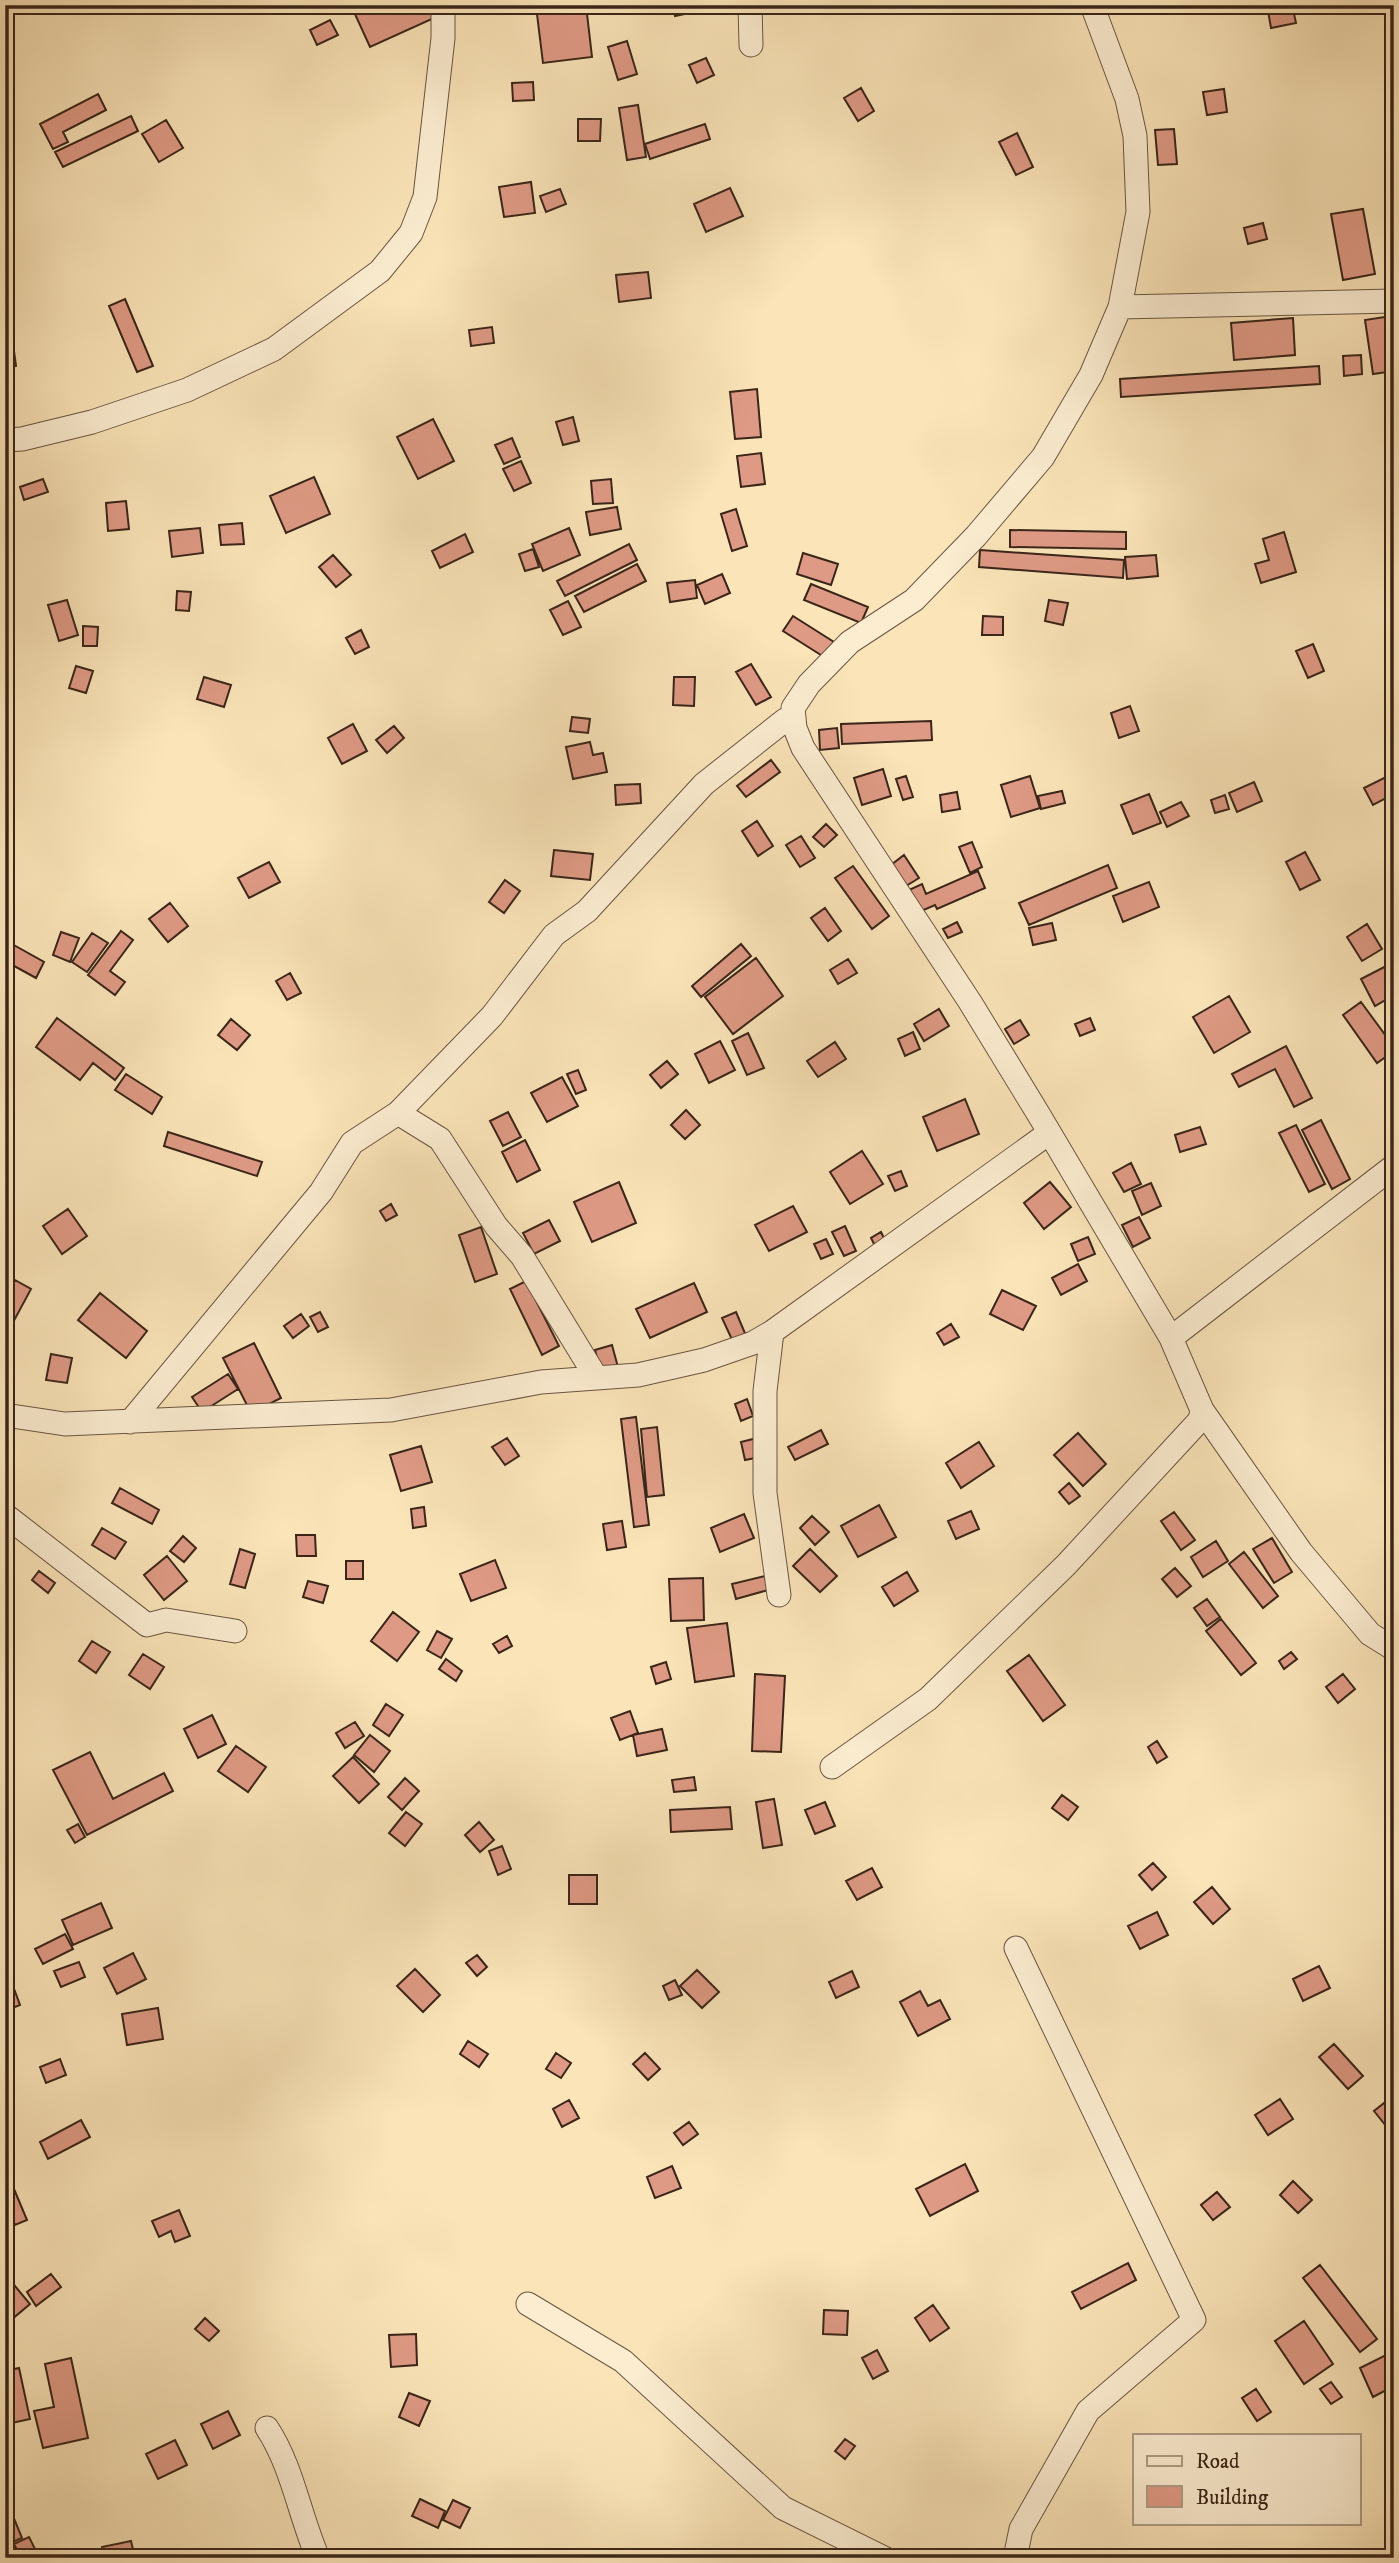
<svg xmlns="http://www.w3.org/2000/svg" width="1399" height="2563" font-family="'IM FELL DW Pica',serif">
  <rect width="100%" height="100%" fill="#fae4b8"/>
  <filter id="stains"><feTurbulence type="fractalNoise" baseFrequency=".00286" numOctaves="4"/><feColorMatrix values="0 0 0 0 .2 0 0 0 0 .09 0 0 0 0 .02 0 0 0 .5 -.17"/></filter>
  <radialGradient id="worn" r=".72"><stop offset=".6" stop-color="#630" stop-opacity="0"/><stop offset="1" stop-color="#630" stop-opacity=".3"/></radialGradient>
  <path fill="#df9a85" stroke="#3a2519" stroke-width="2" d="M368 5H429L434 18 370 47 354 12Z
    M586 5 592 57 543 63 536 6Z
    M673 5H698L699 11 675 16Z
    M702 5H725V10L702 12Z
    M1267 5H1292L1296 23 1271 28Z
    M330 20 338 35 317 45 310 30Z
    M627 41 637 74 618 80 608 47Z
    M706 58 714 75 697 83 689 65Z
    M533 82 534 100 513 101 512 83Z
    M861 88 874 111 858 121 844 98Z
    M1224 89 1227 112 1207 115 1203 92Z
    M98 94 106 110 63 132 68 142 53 149 40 124Z
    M638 105 646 157 627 160 619 108Z
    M131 116 138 131 63 167 55 152Z
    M578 119H601L600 141H578Z
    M166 120 183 148 159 162 142 134Z
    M705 124 710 139 650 159 645 144Z
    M1174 129 1177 164 1158 165 1155 130Z
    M1017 133 1033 167 1016 175 999 142Z
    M531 182 535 213 504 217 499 187Z
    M730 188 743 216 706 232 694 204Z
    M560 189 566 204 546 212 540 196Z
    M1363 209 1375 274 1343 280 1331 214Z
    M1263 223 1267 239 1248 244 1244 228Z
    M1394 237V260L1386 240Z
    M648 272 651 298 619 302 616 275Z
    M125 299 153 366 137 372 109 306Z
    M5 309 9 327 5 328Z
    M1391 316 1394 320V371L1373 374 1365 320Z
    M1293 318 1295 355 1234 360 1231 323Z
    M492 327 494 343 471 346 469 330Z
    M11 329 16 366 5 368V330Z
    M1361 355 1362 374 1344 376 1343 356Z
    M1319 366 1320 384 1121 397 1120 379Z
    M757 389 761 437 735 439 730 392Z
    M573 417 579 441 563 445 556 422Z
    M433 419 454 461 418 479 397 437Z
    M512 438 520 457 504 464 495 445Z
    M761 453 765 484 741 487 737 456Z
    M521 461 531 483 514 491 503 469Z
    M314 477 330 514 286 533 270 496Z
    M43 479 48 492 24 500 20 487Z
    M611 479 613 503 593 504 591 481Z
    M126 501 129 529 108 531 106 503Z
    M617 507 621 529 590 535 586 512Z
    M736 509 747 546 732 551 721 514Z
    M242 523 244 544 221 545 219 525Z
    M200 528 203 553 172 557 169 531Z
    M569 528 580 555 543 571 532 544Z
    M1010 530 1126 532V549L1010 547Z
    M1284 532 1296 572 1261 583 1255 564 1269 560 1263 539Z
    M465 534 473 552 440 568 432 551Z
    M629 544 637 560 565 596 557 581Z
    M533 549 539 567 525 571 519 554Z
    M980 550 1124 560 1123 578 979 567Z
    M803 553 838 564 831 585 797 574Z
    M333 555 351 575 336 587 319 567Z
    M1156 555 1158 576 1127 579 1125 557Z
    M637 564 646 581 584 612 575 596Z
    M722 574 730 593 705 604 697 585Z
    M695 580 697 598 670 602 667 583Z
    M811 584 868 607 861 623 804 600Z
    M177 591 191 592 189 611 176 610Z
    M67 600 78 635 59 641 48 605Z
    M1049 600 1068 603 1063 625 1045 621Z
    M568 601 581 627 563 635 550 610Z
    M793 616 834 642 824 657 783 631Z
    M983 616 1003 617V635H982Z
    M83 626 98 627 97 646H83Z
    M361 630 369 647 355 654 346 638Z
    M1313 644 1324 671 1308 678 1296 651Z
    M751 664 771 697 756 705 736 672Z
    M76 666 93 671 86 693 69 688Z
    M204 677 231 685 224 707 197 699Z
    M674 677H695L694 706 673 705Z
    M1130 706 1139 731 1119 738 1111 713Z
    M572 717 590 719 588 733 570 731Z
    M931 721 932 740 842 744 841 724Z
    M353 724 367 751 342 764 328 738Z
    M394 726 404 738 387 753 376 740Z
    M837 728 839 748 820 750 819 730Z
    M590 742 593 755 603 753 607 772 573 779 566 747Z
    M771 760 780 772 746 797 737 786Z
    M883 769 891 796 862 805 854 778Z
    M1394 773V794L1373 805 1364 788Z
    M906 776 913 797 903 800 896 779Z
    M1030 776 1040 808 1011 817 1001 785Z
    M1254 782 1262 801 1237 812 1229 793Z
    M640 784 641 803 616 805 615 785Z
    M1062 791 1065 803 1041 809 1038 796Z
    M957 792 960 809 942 812 940 795Z
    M1149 794 1161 823 1133 834 1121 805Z
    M1225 795 1229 809 1215 813 1211 800Z
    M1181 802 1189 816 1167 827 1160 812Z
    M757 821 773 846 758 856 742 831Z
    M826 824 837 835 824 847 813 837Z
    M801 836 815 858 800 867 786 845Z
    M972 842 982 867 970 873 959 847Z
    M554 850 593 854 590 880 551 876Z
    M1305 852 1320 880 1300 890 1286 862Z
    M904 855 919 878 906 886 891 865Z
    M269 862 280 882 249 898 238 878Z
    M1108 865 1117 888 1029 925 1019 903Z
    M853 866 889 916 872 929 835 878Z
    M978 871 985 888 937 909 935 905 919 912 909 890 922 884 926 894Z
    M505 880 520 891 504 913 489 902Z
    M1149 882 1159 907 1123 922 1113 896Z
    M170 903 188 926 168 942 149 919Z
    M825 908 841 931 828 941 811 918Z
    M957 922 962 932 948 938 943 929Z
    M1052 923 1056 940 1033 945 1029 928Z
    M1367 924 1382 949 1362 961 1347 937Z
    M121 931 133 940 110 971 125 982 115 995 88 975Z
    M61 932 79 938 70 962 53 955Z
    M92 933 108 943 87 972 72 962Z
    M12 944 44 962 36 978 5 961Z
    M741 944 751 956 701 997 692 986Z
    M756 958 783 996 733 1034 705 997Z
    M848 959 857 973 838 984 830 970Z
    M1394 962V1002L1389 998 1375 1006 1361 979Z
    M5 973H7L8 995H5Z
    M290 973 301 993 287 1000 276 981Z
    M1229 996 1250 1032 1214 1053 1193 1017Z
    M1361 1002 1394 1047V1051L1377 1063 1343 1015Z
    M939 1009 949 1026 924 1041 914 1024Z
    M57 1018 124 1068 115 1080 93 1063 80 1080 36 1047Z
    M1090 1018 1095 1030 1080 1036 1075 1024Z
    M231 1019 250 1035 237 1050 218 1035Z
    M1020 1020 1029 1035 1014 1044 1005 1029Z
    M913 1032 920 1049 905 1056 898 1039Z
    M748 1033 764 1068 747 1075 732 1041Z
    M720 1041 735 1070 709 1083 695 1054Z
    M835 1042 846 1059 818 1077 807 1061Z
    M1286 1046 1312 1098 1294 1107 1275 1069 1239 1087 1232 1074Z
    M667 1061 678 1074 661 1088 650 1075Z
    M578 1070 586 1090 576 1094 567 1074Z
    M126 1074 162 1097 152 1114 115 1090Z
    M562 1077 578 1106 547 1122 531 1093Z
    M965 1099 979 1134 937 1151 923 1117Z
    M686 1110 700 1125 685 1139 671 1125Z
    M508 1112 521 1137 503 1146 490 1121Z
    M1321 1120 1350 1179 1332 1189 1302 1130Z
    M1296 1125 1325 1184 1309 1192 1279 1133Z
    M1200 1127 1206 1144 1180 1152 1175 1135Z
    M168 1132 262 1162 257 1176 164 1146Z
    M525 1140 540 1170 517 1182 502 1152Z
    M862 1151 883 1184 850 1204 830 1172Z
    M1131 1163 1141 1184 1124 1192 1113 1173Z
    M901 1171 907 1186 895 1191 888 1176Z
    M619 1182 636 1223 592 1242 574 1202Z
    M1050 1182 1071 1207 1044 1229 1024 1203Z
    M1151 1183 1161 1206 1142 1215 1132 1191Z
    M391 1204 397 1215 386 1221 380 1211Z
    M793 1206 807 1232 769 1251 755 1225Z
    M68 1209 87 1236 62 1254 43 1226Z
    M1139 1217 1150 1238 1133 1247 1122 1225Z
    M549 1220 560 1241 534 1254 523 1233Z
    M845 1226 856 1251 844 1256 832 1232Z
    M481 1227 497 1274 475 1282 459 1235Z
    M881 1232 888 1246 878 1252 871 1238Z
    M1088 1237 1095 1254 1078 1261 1071 1244Z
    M826 1239 833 1254 821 1259 814 1244Z
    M1078 1264 1087 1281 1061 1295 1052 1278Z
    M15 1280 31 1289 9 1330 5 1328V1298Z
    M526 1281 559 1346 542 1355 510 1289Z
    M694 1283 707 1312 650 1338 636 1309Z
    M1002 1290 1036 1306 1023 1330 990 1314Z
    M100 1293 147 1331 126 1358 78 1320Z
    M320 1312 328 1327 318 1332 310 1317Z
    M736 1312 747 1338 734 1344 722 1318Z
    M301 1314 309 1326 293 1338 284 1326Z
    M951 1324 959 1337 944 1345 937 1333Z
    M254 1343 281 1398 251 1413 223 1358Z
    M612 1345 619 1371 602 1376 595 1350Z
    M51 1354 72 1358 67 1383 46 1380Z
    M228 1374 238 1389 202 1412 192 1397Z
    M747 1399 753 1416 741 1421 735 1404Z
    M636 1417 649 1525 634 1527 621 1419Z
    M657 1427 664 1495 647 1497 641 1429Z
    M821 1430 828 1444 795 1460 788 1447Z
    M1078 1433 1106 1464 1083 1486 1054 1455Z
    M507 1438 519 1456 505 1465 492 1447Z
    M757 1438 761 1457 745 1460 741 1442Z
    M979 1442 994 1466 961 1488 946 1463Z
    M421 1446 432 1482 401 1491 390 1455Z
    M1069 1483 1080 1496 1069 1504 1059 1492Z
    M120 1488 159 1510 152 1524 112 1503Z
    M879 1505 896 1537 858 1557 841 1526Z
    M424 1507 426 1526 413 1528 411 1509Z
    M971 1511 979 1529 956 1539 948 1521Z
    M1174 1512 1195 1540 1181 1550 1161 1521Z
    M744 1514 754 1538 720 1552 711 1528Z
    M812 1516 829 1532 815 1545 800 1528Z
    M622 1521 626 1547 607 1550 603 1524Z
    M102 1528 126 1542 115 1559 92 1545Z
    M296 1535H315L316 1556H297Z
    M183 1536 196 1548 184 1562 170 1551Z
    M1272 1538 1292 1572 1274 1583 1253 1549Z
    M1216 1541 1228 1561 1203 1577 1191 1557Z
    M240 1549 255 1554 245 1588 230 1584Z
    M810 1549 837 1576 820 1592 793 1566Z
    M1244 1552 1278 1596 1263 1608 1229 1564Z
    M167 1556 187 1581 164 1600 144 1575Z
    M495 1560 506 1588 471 1601 460 1574Z
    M346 1561H363V1579H346Z
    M1175 1568 1191 1586 1177 1597 1162 1579Z
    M39 1571 55 1583 48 1593 32 1580Z
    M907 1572 918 1591 894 1606 882 1587Z
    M765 1576 768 1590 736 1599 732 1584Z
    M703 1578 704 1620 671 1621 669 1579Z
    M308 1581 328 1586 323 1603 303 1597Z
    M1207 1599 1220 1617 1207 1626 1194 1608Z
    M393 1612 419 1632 397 1661 371 1641Z
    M1221 1619 1256 1663 1241 1675 1206 1631Z
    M727 1623 734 1676 695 1682 687 1628Z
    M437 1631 452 1639 441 1658 427 1650Z
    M507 1636 512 1646 499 1653 493 1644Z
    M92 1641 110 1652 96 1673 79 1661Z
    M1291 1652 1297 1659 1284 1669 1279 1661Z
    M143 1654 164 1667 150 1689 129 1675Z
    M1029 1655 1065 1705 1043 1721 1007 1671Z
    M446 1659 462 1671 456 1681 439 1669Z
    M666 1662 671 1679 656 1684 651 1667Z
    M755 1674 785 1676 781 1752 752 1751Z
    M1343 1674 1355 1689 1338 1703 1326 1687Z
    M386 1704 403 1715 389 1736 373 1725Z
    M630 1711 638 1733 620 1740 611 1718Z
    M212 1715 226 1744 198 1758 184 1729Z
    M355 1722 364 1736 345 1748 336 1733Z
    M662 1729 667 1750 637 1756 633 1735Z
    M370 1735 390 1751 374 1772 354 1755Z
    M1157 1741 1167 1757 1157 1763 1148 1747Z
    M236 1746 266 1767 248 1792 218 1771Z
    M90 1752 113 1799 164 1773 173 1791 87 1835 53 1770Z
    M353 1757 379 1784 359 1803 333 1776Z
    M694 1777 696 1790 674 1792 672 1780Z
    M405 1778 419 1791 402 1810 388 1797Z
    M1062 1795 1078 1807 1068 1820 1052 1808Z
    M774 1799 782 1845 763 1848 756 1802Z
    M825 1802 835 1826 815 1834 805 1810Z
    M730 1807 732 1829 671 1832 670 1810Z
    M406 1812 422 1824 405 1846 389 1833Z
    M479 1822 494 1840 480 1852 465 1835Z
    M78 1824 85 1837 75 1843 67 1830Z
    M502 1846 511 1869 498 1875 489 1851Z
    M1153 1863 1166 1877 1152 1890 1139 1875Z
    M872 1868 882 1887 857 1900 846 1881Z
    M569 1875H597V1904H569Z
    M1212 1887 1230 1909 1213 1924 1194 1902Z
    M101 1903 112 1928 73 1945 62 1920Z
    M1157 1912 1168 1935 1140 1949 1128 1926Z
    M65 1934 73 1949 43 1964 35 1949Z
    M133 1953 146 1979 117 1994 104 1968Z
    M477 1955 487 1967 477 1976 466 1963Z
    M79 1962 85 1977 61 1987 54 1971Z
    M1319 1966 1330 1988 1303 2001 1293 1979Z
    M415 1969 440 1995 423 2012 397 1986Z
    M697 1970 719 1992 702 2008 680 1986Z
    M852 1971 859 1987 836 1998 829 1982Z
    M675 1980 682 1995 669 2000 663 1986Z
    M13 1986 20 2005 5 2011V1990Z
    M920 1991 928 2006 940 2000 950 2019 918 2036 900 2002Z
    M158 2008 163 2039 127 2045 122 2014Z
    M468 2041 488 2054 479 2067 460 2054Z
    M1334 2044 1363 2076 1348 2089 1319 2057Z
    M556 2053 571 2063 561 2078 546 2069Z
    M645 2053 660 2069 648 2080 633 2064Z
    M60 2059 66 2075 46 2083 40 2067Z
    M1280 2099 1293 2119 1268 2135 1255 2115Z
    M569 2100 579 2118 562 2127 553 2109Z
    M1388 2100 1394 2107V2136L1374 2111Z
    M81 2120 90 2137 48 2159 40 2142Z
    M689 2122 698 2134 683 2145 674 2133Z
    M965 2164 978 2191 930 2216 916 2189Z
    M672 2166 681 2188 655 2198 647 2177Z
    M1293 2181 1312 2200 1298 2213 1280 2195Z
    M14 2189 27 2220 15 2225 12 2217 5 2219V2193Z
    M1217 2192 1230 2207 1213 2220 1201 2205Z
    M179 2210 190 2236 175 2242 171 2231 159 2237 152 2221Z
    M1128 2263 1136 2280 1081 2309 1072 2292Z
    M1320 2265 1377 2339 1360 2352 1303 2278Z
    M5 2274 30 2304 5 2325Z
    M51 2274 61 2287 36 2306 27 2292Z
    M933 2305 949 2328 930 2341 915 2318Z
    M824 2310 848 2311 847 2335 823 2334Z
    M205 2318 219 2331 209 2341 195 2329Z
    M1304 2321 1333 2364 1304 2384 1275 2341Z
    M416 2334 417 2365 391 2367 389 2335Z
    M877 2350 888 2371 873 2379 862 2358Z
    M1388 2354 1394 2366V2386L1373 2397 1360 2368Z
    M71 2358 88 2438 43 2448 34 2411 54 2407 45 2364Z
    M19 2368 30 2419 7 2424 5 2371Z
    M1331 2382 1342 2397 1331 2404 1320 2389Z
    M1256 2389 1271 2412 1257 2421 1242 2398Z
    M409 2393 430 2401 419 2426 399 2417Z
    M228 2411 240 2435 213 2449 201 2424Z
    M845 2439 855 2446 845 2459 835 2451Z
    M175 2440 187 2465 158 2479 146 2454Z
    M420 2499 445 2511 438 2528 412 2516Z
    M453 2500 470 2508 460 2528 443 2520Z
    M13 2516 22 2538 5 2545V2520Z
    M29 2537 39 2557 38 2558H21L14 2544Z
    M131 2541 135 2558H104L102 2547Z"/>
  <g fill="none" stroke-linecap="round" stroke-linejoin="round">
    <g stroke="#6a5541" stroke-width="25">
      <path id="minor" d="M750 5 751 45
        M1120 307 1394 301
        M5 440 22 439 92 422 187 390 274 349 380 271 411 233 425 197 443 38V5
        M398 1113 440 1139 496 1226 522 1256 596 1377
        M772 1332 765 1391V1493L779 1595
        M1171 1338 1394 1166
        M1202 1410 1301 1552 1370 1634 1394 1649
        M5 1415 65 1424 391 1410 541 1382 638 1375 704 1360 753 1343 772 1332 1049 1133
        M130 1422 321 1192 352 1143 398 1113 492 1016 554 935 587 911 704 784 785 720 792 718
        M5 1515 147 1625 166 1620 235 1631
        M832 1767 928 1699 1066 1565 1200 1420 1202 1410 1171 1338 1039 1115 970 1002 803 748 795 728 793 708 809 684 850 642 914 600 976 536 1043 457 1091 375 1120 307 1138 212 1135 136 1127 99 1092 5
        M528 2304 623 2361 783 2508 884 2558
        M267 2428C293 2468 299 2514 318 2558
        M1015 2558 1021 2529 1088 2411 1194 2320 1016 1948"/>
    </g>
    <use href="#minor" stroke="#fcedd1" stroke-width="23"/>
  </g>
  <rect width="1399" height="2563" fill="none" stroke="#fae4b8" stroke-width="28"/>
  <rect x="7" y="7" width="1385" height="2549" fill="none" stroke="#3a2519" stroke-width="3.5"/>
  <rect x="14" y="14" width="1371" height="2535" fill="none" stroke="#3a2519" stroke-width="2"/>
  <rect x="1133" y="2434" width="228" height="91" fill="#fcedd1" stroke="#ae9d87" stroke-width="2"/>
  <rect x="1147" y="2456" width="35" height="10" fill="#fcedd1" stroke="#ae9d87" stroke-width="2"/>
  <text x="1196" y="2468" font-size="21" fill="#3a2519">Road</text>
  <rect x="1147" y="2486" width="35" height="21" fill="#df9a85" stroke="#ae9d87" stroke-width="2"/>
  <text x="1196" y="2504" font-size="21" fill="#3a2519">Building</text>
  <rect width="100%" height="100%" filter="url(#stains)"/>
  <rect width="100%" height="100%" fill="url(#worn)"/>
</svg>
